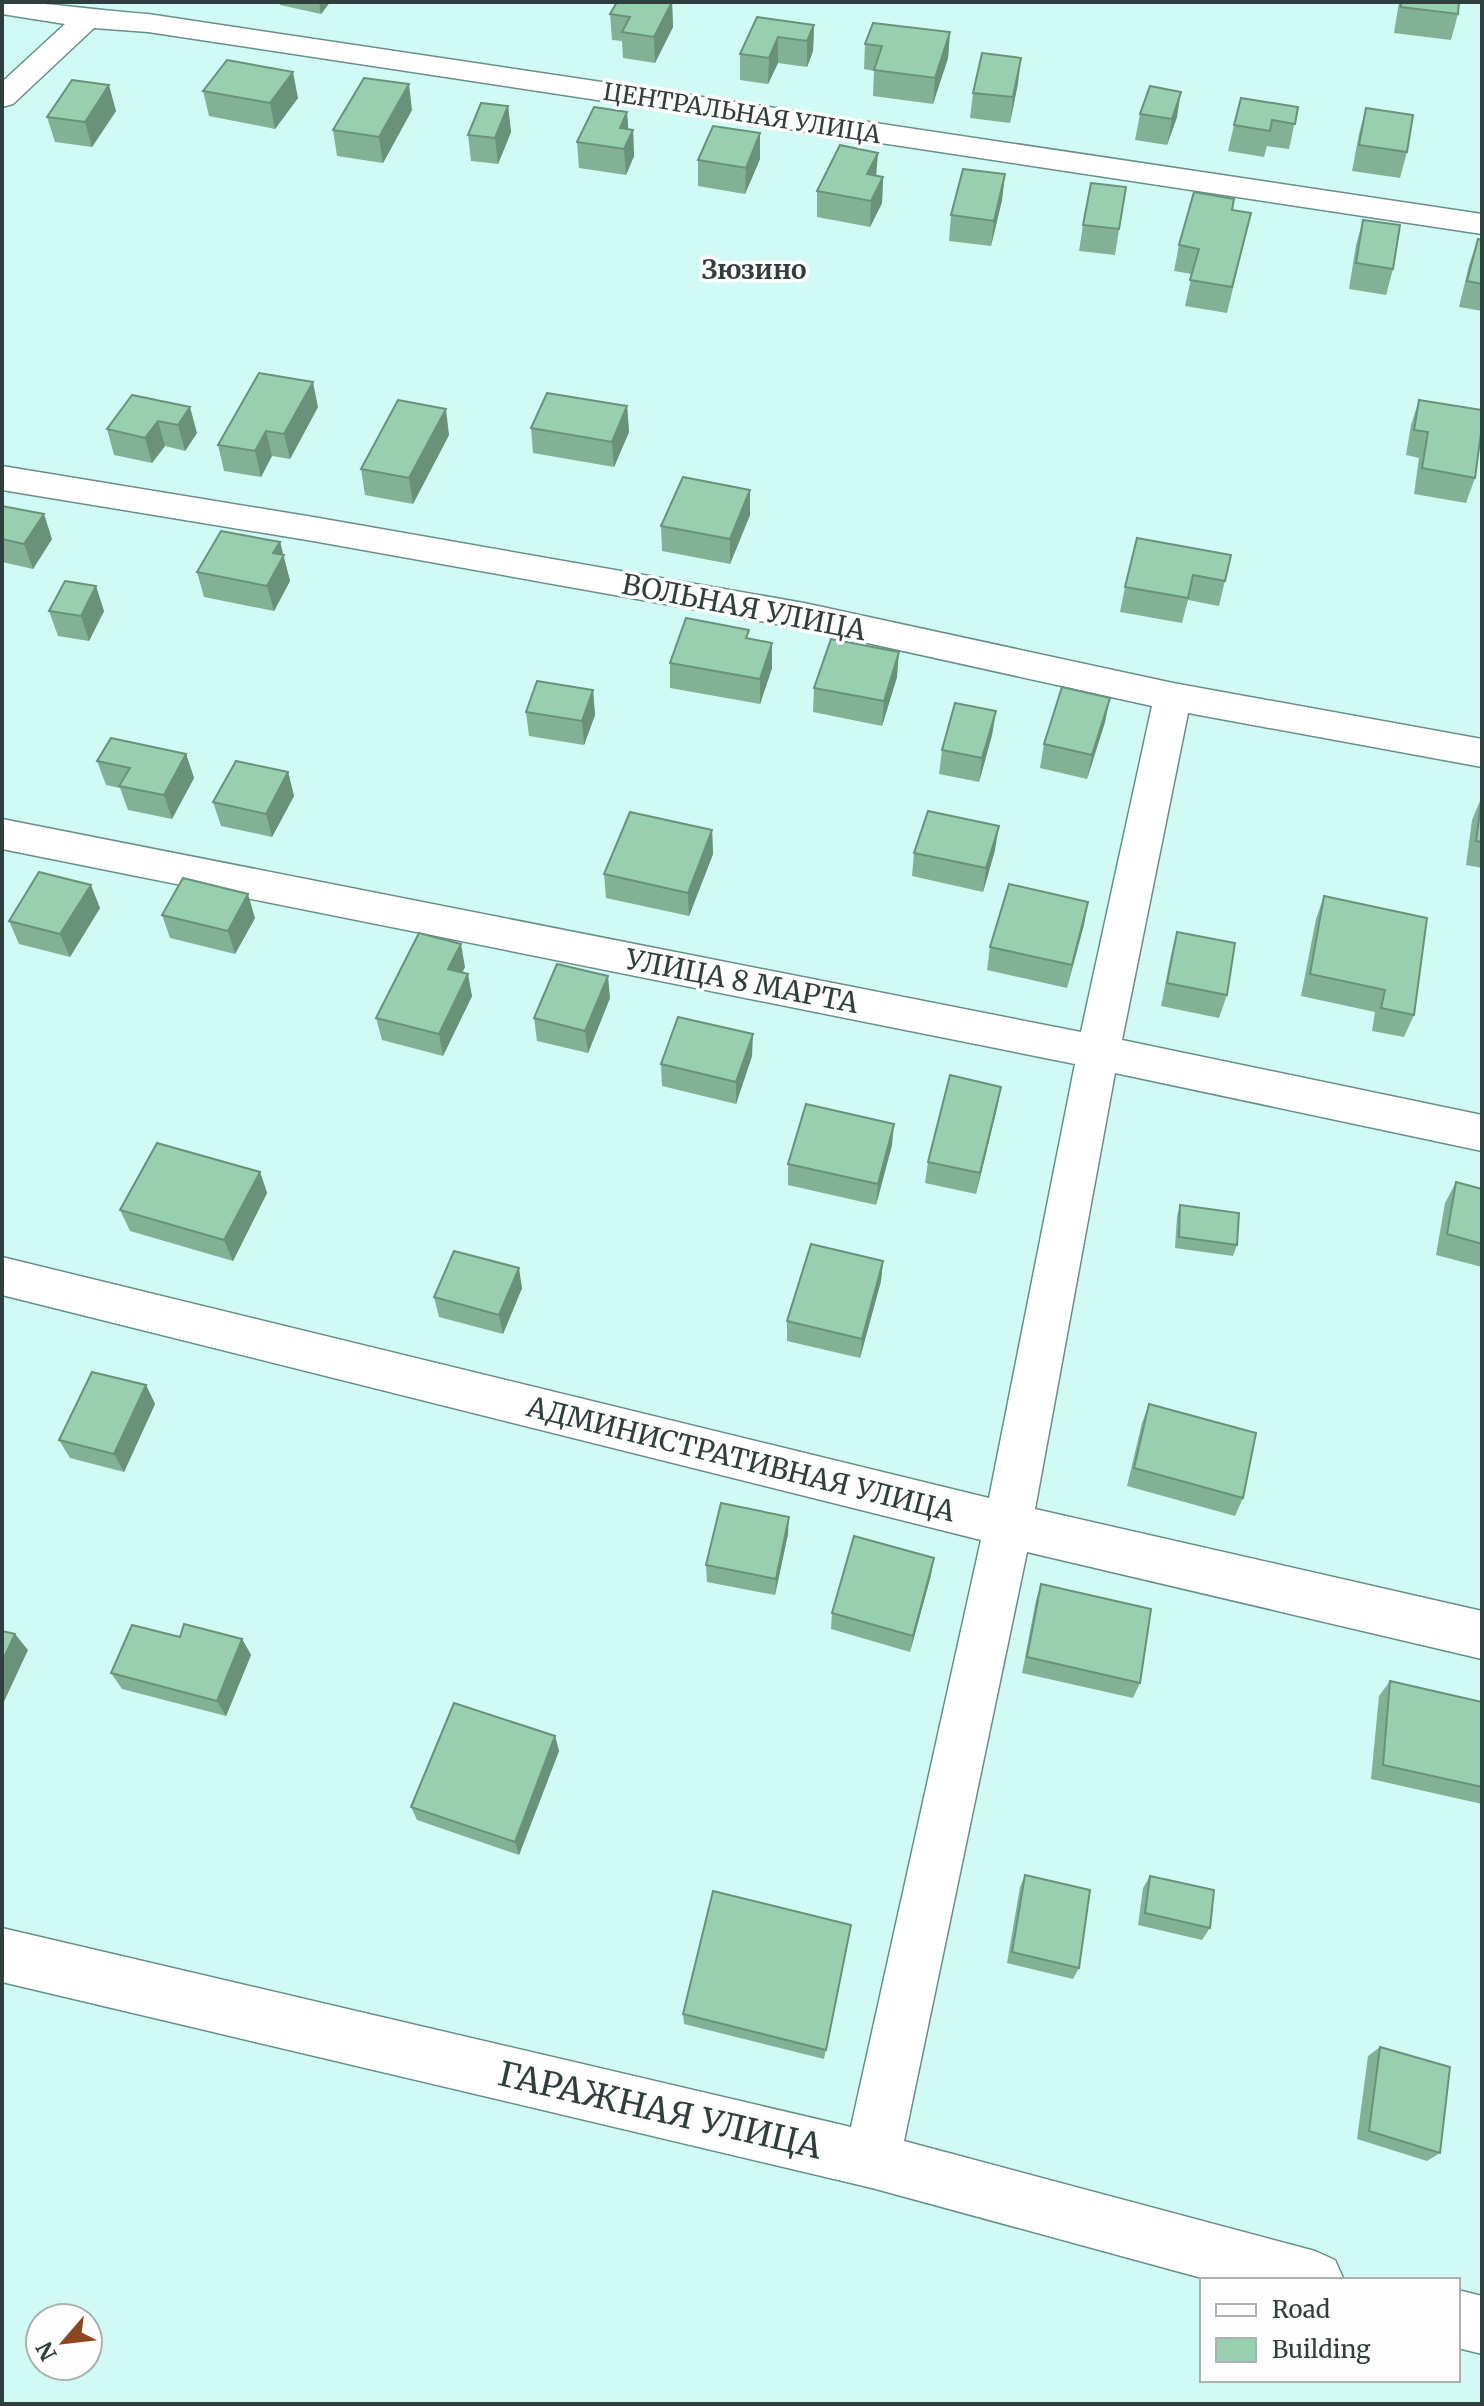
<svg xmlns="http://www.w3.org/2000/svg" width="1484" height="2406" font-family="Merriweather,serif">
  <rect width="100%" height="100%" fill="#d1faf5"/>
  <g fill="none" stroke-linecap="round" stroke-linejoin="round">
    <g stroke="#688e89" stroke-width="3">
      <path id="minor" d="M2 2C51 2 99 11 148 14L1482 214V234L148 32 94 28 13 104 2 107V82L65 24 2 14Z
        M2 466 313 517 804 603 1173 683 1482 739V767L1188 713 1122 1040 1482 1115V1151L1115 1073 1035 1509 1482 1611V1659L1027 1552 904 2141 1315 2251 1335 2260 1344 2280H1209L872 2188 2 1982V1928L851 2127 981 1540 2 1295V1257L989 1498 1075 1064 2 849V819L1081 1032 1152 706 804 629 313 541 2 490Z
        M1458 2290 1482 2296V2354L1458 2348Z"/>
    </g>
    <use href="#minor" fill="#fff" fill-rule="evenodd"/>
  </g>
  <path fill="#82b296" d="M279 2H330L321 14 280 5Z
    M672 2 673 27 655 63 623 58 622 41 612 40 610 14Z
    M1399 2H1459L1458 14 1451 40 1394 33Z
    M757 17 814 25 813 51 807 67 778 63 768 84 740 80V54Z
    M950 32 948 58 933 104 873 96 874 71 864 69 865 44Z
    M1018 83 1010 123 970 118 973 93Z
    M203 91 298 98 275 129 209 116Z
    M508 106 511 132 498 164 471 161 468 135Z
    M1298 107 1289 149 1267 146 1264 157 1228 151 1234 125Z
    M1366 108 1407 152 1400 178 1352 171 1359 134Z
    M412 110 383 163 337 156 333 130Z
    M116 111 92 147 55 142 47 117Z
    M627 112 628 129 633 130 634 156 626 175 579 168 577 142Z
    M1140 114 1177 117 1167 145 1135 140Z
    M760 133V159L745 194 698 186V160Z
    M1005 174 1002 200 991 246 949 241 951 215Z
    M876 176 883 177 882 203 870 227 817 217V191Z
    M1126 187 1115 255 1079 251 1083 225Z
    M1232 210 1245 239 1227 313 1185 306 1192 274 1174 271 1179 245Z
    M1363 220 1393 269 1386 295 1349 289 1356 245Z
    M1478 239 1482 240V311L1459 307 1469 265Z
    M132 395 197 433 185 451 165 446 152 463 114 455 107 429Z
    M1419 400 1475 478 1466 503 1414 494 1419 458 1406 455 1411 425Z
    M627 406 629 432 614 467 533 453 531 428Z
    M318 407 290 459 272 456 261 477 224 471 218 445Z
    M449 435 413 504 365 495 361 469Z
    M750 490V515L730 564 662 551 661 526Z
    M2 506 52 539 33 569 2 562Z
    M280 542 290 581 274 611 204 597 197 572Z
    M1231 555 1219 606 1188 600 1182 623 1120 612 1125 587Z
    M49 611H104L89 641 58 636Z
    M749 639 772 643V668L760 704 670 688V663Z
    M897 677 882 726 813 712 814 688Z
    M593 690 595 715 584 745 529 736 526 712Z
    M996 711 992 735 979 782 939 774 942 750Z
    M1105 722 1087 779 1040 768 1044 744Z
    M186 754 194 778 172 819 128 810 120 788 106 785 97 761Z
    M288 772 294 796 272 837 221 826 213 802Z
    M1482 796V868L1466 865 1472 820Z
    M712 830 713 854 689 916 606 898 604 874Z
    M995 850 983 892 912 876 914 853Z
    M1324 896 1414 1015 1404 1037 1372 1031 1375 1012 1301 996 1316 919Z
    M1088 902 1067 988 987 970 990 947Z
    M100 908 70 957 19 944 9 921Z
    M162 915 255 918 235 954 170 938Z
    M1177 932 1227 995 1219 1018 1161 1006 1171 955Z
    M465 967 462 972 472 996 443 1056 382 1040 376 1018Z
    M610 998 588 1053 537 1041 534 1018Z
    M752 1056 736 1104 662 1086 661 1064Z
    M1001 1087 997 1108 976 1194 925 1183 928 1162Z
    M892 1145 876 1205 788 1185V1164Z
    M260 1172 267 1193 233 1261 130 1231 120 1210Z
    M1456 1182 1482 1189V1267L1436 1255 1445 1203Z
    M1180 1205 1237 1245 1233 1256 1175 1248 1177 1216Z
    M883 1261 881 1281 860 1358 787 1341V1321Z
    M522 1288 503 1334 439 1317 434 1297Z
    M146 1385 155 1404 124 1472 70 1458 59 1440Z
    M1149 1404 1243 1498 1235 1516 1127 1486 1142 1423Z
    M788 1534 775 1595 707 1582 706 1565Z
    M931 1575 910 1652 831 1629 832 1613Z
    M1041 1584 1140 1683 1133 1698 1022 1673 1036 1600Z
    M180 1637 242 1639 251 1655 226 1716 122 1689 111 1673Z
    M1390 1681 1482 1702V1804L1371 1779 1379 1696Z
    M555 1736 559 1751 519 1855 417 1820 411 1807Z
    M1025 1875 1079 1968 1073 1979 1007 1963 1020 1887Z
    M1150 1876 1210 1928 1202 1940 1138 1925 1143 1888Z
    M851 1925 824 2059 684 2024 683 2014Z
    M1380 2047 1440 2153 1427 2161 1357 2139 1368 2056Z"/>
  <path fill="#6a917a" d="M319 2H330L321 14Z
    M672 2 673 27 655 63 654 37Z
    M814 25 813 51 807 67V41Z
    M950 32 948 58 933 104 935 78Z
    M778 37V63L768 84 769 58Z
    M1021 58 1018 83 1010 123 1013 97Z
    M293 72 298 98 275 129 270 103Z
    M409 84 412 110 383 163 379 137Z
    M109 85 116 111 92 147 85 122Z
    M1181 92 1177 117 1167 145 1172 119Z
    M508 106 511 132 498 164 495 138Z
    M627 112 629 138 620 128Z
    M633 130 634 156 626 175 624 149Z
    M760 133V159L745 194 746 168Z
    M878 153 876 178 867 174Z
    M1005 174 1002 200 991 246 994 221Z
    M883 177 882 203 870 227 871 201Z
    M313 382 318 407 290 459 284 434Z
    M627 406 629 432 614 467 612 442Z
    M190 407 197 433 185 451 178 425Z
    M446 409 449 435 413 504 409 478Z
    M158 421 165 446 152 463 145 438Z
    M266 431 272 456 261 477 255 451Z
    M750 490V515L730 564V539Z
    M44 514 52 539 33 569 24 544Z
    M280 542 290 581 274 611 267 586 273 553Z
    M96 586 104 611 89 641 81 616Z
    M772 643V668L760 704V679Z
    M899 652 897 677 882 726 884 701Z
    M593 690 595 715 584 745 582 721Z
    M1110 698 1105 722 1087 779 1092 755Z
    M996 711 992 735 979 782 982 758Z
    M186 754 194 778 172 819 164 795Z
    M288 772 294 796 272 837 266 814Z
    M999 826 995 850 983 892 986 868Z
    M712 830 713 854 689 916 688 893Z
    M91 885 100 908 70 957 60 934Z
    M248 894 255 918 235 954 228 931Z
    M1088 902 1084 925 1067 988 1072 965Z
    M461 944 465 967 453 992 448 969Z
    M468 974 472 996 443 1056 439 1034Z
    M608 976 610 998 588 1053 585 1031Z
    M753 1034 752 1056 736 1104V1082Z
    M1001 1087 997 1108 976 1194 980 1173Z
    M894 1124 892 1145 876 1205 878 1184Z
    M260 1172 267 1193 233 1261 224 1240Z
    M883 1261 881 1281 860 1358 862 1339Z
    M519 1268 522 1288 503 1334 499 1315Z
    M146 1385 155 1404 124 1472 114 1454Z
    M789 1517 788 1534 775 1595 776 1579Z
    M934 1558 931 1575 910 1652 913 1636Z
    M15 1634 28 1650 2 1706V1662Z
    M242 1639 251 1655 226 1716 217 1701Z
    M555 1736 559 1751 519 1855 515 1842Z"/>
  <path fill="#97cfaf" stroke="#6a917a" stroke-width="2" d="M617 2H672L654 37 622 32 630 17 610 14Z
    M1401 2H1459L1458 14 1401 7Z
    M757 17 814 25 807 41 778 37 769 58 740 54Z
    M873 23 950 32 935 78 874 70 882 46 865 44Z
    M982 53 1021 58 1013 97 973 93Z
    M227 60 293 72 270 103 203 91Z
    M364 78 409 84 379 137 333 130Z
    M72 80 109 85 85 122 47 117Z
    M1150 86 1181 92 1172 119 1140 114Z
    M1241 98 1298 107 1295 124 1272 120 1270 131 1234 125Z
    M481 103 508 106 495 138 468 135Z
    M594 107 627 112 620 128 633 130 624 149 577 142Z
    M1366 108 1413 115 1407 152 1359 145Z
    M713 126 760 133 746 168 698 160Z
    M840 145 878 153 867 174 883 177 871 201 817 191Z
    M963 169 1005 174 994 221 951 215Z
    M1091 183 1126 187 1119 229 1083 225Z
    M1194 192 1234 199 1232 210 1251 213 1232 287 1190 280 1199 249 1179 245Z
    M1363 220 1400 225 1393 269 1356 263Z
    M1478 239 1482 240V284L1467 281Z
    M259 373 313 382 284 434 266 431 255 451 218 445Z
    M547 393 627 406 612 442 531 428Z
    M132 395 190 407 178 425 158 421 145 438 107 429Z
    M398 400 446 409 409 478 361 469Z
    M1419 400 1482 410V426L1475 478 1422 468 1428 432 1414 430Z
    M683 477 750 490 730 539 661 526Z
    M2 506 44 514 24 544 2 539Z
    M221 531 280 542 273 553 284 555 267 586 197 572Z
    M1137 538 1231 555 1225 581 1193 575 1188 598 1125 587Z
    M65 581 96 586 81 616 49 611Z
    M686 618 749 630 746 638 772 643 760 679 670 663Z
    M831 639 899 652 884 701 814 688Z
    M537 681 593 690 582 721 526 712Z
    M1062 687 1110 698 1092 755 1044 744Z
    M955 703 996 711 982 758 942 750Z
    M111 738 186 754 164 795 119 786 130 768 97 761Z
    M236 761 288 772 266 814 213 802Z
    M1482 796V842L1476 841Z
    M928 811 999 826 986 868 914 853Z
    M630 812 712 830 688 893 604 874Z
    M39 872 91 885 60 934 9 921Z
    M183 878 248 894 228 931 162 915Z
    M1009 884 1088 902 1072 965 990 947Z
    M1324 896 1427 918 1414 1015 1381 1008 1385 990 1310 974Z
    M1177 932 1235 943 1227 995 1167 983Z
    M419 933 461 944 448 969 468 974 439 1034 376 1018Z
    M557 964 608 976 585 1031 534 1018Z
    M678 1017 753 1034 736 1082 661 1064Z
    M950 1075 1001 1087 980 1173 928 1162Z
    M806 1104 894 1124 878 1184 788 1164Z
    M157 1143 260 1172 224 1240 120 1210Z
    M1456 1182 1482 1189V1244L1447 1234Z
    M1180 1205 1239 1213 1237 1245 1179 1237Z
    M811 1244 883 1261 862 1339 787 1321Z
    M454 1251 519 1268 499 1315 434 1297Z
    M92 1372 146 1385 114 1454 59 1440Z
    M1149 1404 1256 1433 1243 1498 1134 1468Z
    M721 1503 789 1517 776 1579 706 1565Z
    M854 1536 934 1558 913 1636 832 1613Z
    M1041 1584 1151 1609 1140 1683 1027 1657Z
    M184 1624 242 1639 217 1701 111 1673 132 1625 180 1637Z
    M2 1631 15 1634 2 1662Z
    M1390 1681 1482 1702V1787L1383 1765Z
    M454 1703 555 1736 515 1842 411 1807Z
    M1025 1875 1090 1890 1079 1968 1012 1952Z
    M1150 1876 1214 1890 1210 1928 1145 1913Z
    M713 1891 851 1925 826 2050 683 2014Z
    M1380 2047 1450 2067 1440 2153 1369 2131Z"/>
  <g text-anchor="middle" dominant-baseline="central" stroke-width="7" stroke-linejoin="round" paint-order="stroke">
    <g font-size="24" fill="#2f3f3d" stroke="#fdfdfd">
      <text transform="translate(742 113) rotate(9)">ЦЕНТРАЛЬНАЯ УЛИЦА</text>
    </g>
    <g font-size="26" font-weight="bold" fill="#2f3f3d" stroke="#fdfdfd">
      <text x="754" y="269">Зюзино</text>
    </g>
    <g font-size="28" fill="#2f3f3d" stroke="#fdfdfd">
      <text transform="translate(744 607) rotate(11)">ВОЛЬНАЯ УЛИЦА</text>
      <text transform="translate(742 981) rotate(11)">УЛИЦА 8 МАРТА</text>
      <text transform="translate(741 1459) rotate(14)">АДМИНИСТРАТИВНАЯ УЛИЦА</text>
    </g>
    <g font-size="34" fill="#2f3f3d" stroke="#fdfdfd">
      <text transform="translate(660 2110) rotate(13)">ГАРАЖНАЯ УЛИЦА</text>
    </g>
  </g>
  <rect width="1484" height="2406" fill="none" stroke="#2f3f3d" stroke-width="8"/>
  <rect x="1200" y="2278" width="260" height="104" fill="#fdfdfd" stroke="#abb1b0" stroke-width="2"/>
  <rect x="1216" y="2304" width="40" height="12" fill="#ffffff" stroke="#abb1b0" stroke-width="2"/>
  <text x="1272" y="2318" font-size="24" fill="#2f3f3d">Road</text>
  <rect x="1216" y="2338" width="40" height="24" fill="#97cfaf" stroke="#abb1b0" stroke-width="2"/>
  <text x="1272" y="2358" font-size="24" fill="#2f3f3d">Building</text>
  <g transform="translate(64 2342) rotate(242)"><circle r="38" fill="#fdfdfd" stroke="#abb1b0" stroke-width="2"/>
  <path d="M0-6L14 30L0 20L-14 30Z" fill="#8d471f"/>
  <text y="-12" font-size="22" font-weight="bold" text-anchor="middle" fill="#2f3f3d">N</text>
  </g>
</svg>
